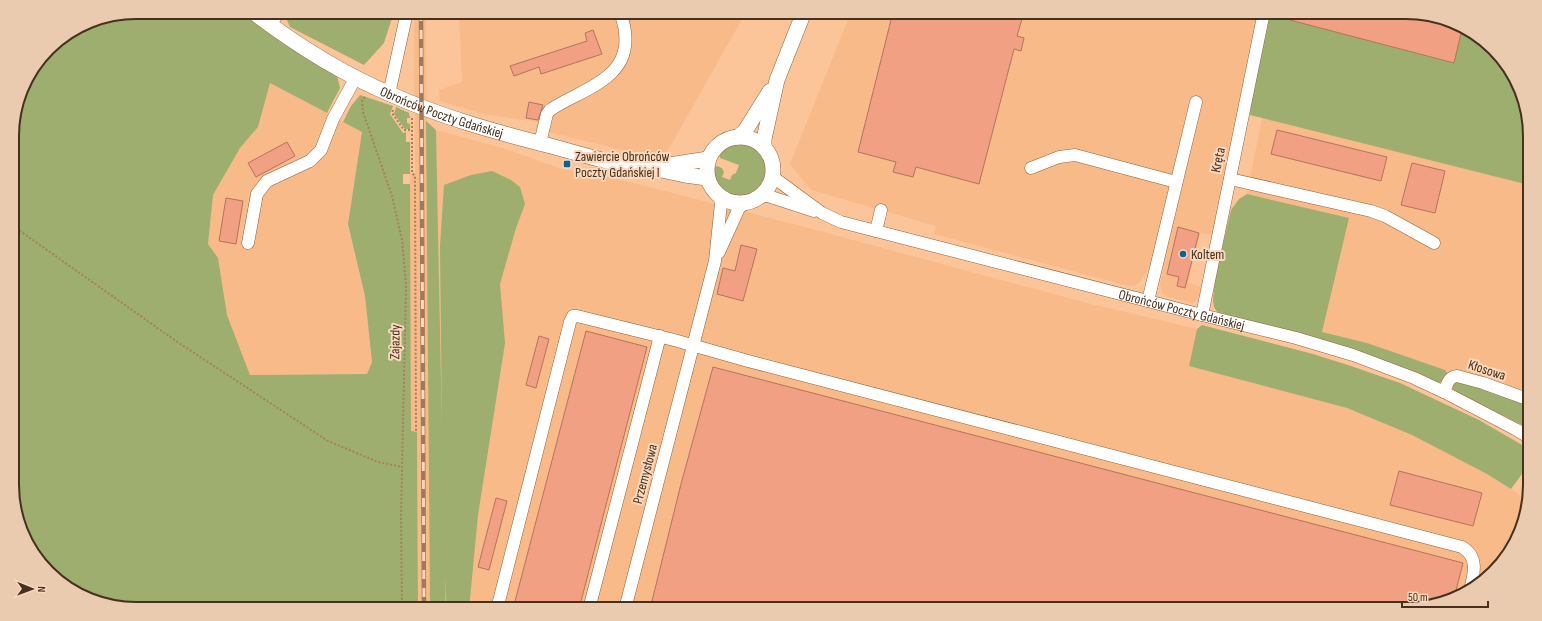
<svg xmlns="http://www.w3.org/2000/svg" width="1542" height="621" font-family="'Sofia Sans Condensed',sans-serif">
  <rect width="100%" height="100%" fill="#fcc599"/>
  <path fill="#f7ba88" d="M414 12H426L430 609H418L417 432H411L410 174 415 173Z
    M459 12H746L667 152 642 155 536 129 537 122 483 114 440 101 439 90 462 82Z
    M851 12H1259L1214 235 1200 233 1188 283 1201 287 1197 301 1192 303 1168 297 1162 293 1160 285 1164 265 1152 262 1140 282 1134 286H1129L934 234 936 226 811 190 790 164Z
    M270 83 362 132 348 224 365 296 372 362 367 374 250 375 227 315 218 258 208 244 213 195 240 148 258 127Z
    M1262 118 1529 185 1530 390 1521 388 1520 391 1469 375 1447 373 1367 343 1322 332 1348 218 1247 194Z
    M436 130 503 148 562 169 614 178 801 226 1083 302 1197 329 1189 366 1347 408 1412 435 1487 474 1523 497 1530 481 1523 525 1505 560 1481 584 1446 602 1414 609H445Z"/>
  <path fill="#9eae6e" d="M136 12H241L337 75 340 88 327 113 270 83 258 127 240 148 213 195 208 244 218 258 227 315 250 375 367 374 372 362 365 296 348 224 362 132 343 122 351 106 360 95 393 106 390 114 403 133 406 132V142H410V174H403V184H410L411 431 417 432 418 609H136L96 602 43 567 14 509 12 127 25 81 54 43 89 21Z
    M291 12H394L384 43 364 65 290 27 286 18Z
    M1269 12H1406L1446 19 1499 54 1521 88 1529 119V185L1250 115 1251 105Z
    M396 107 409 113 410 118H407V123L410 124V129H405L394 114Z
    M426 121 436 130 442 430 440 246 444 185 471 175 492 171 511 180 520 187 525 204 516 228 500 284 505 343 478 515 469 609H446L445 575V609H430Z
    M735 144C792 143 758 221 723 189 717 184 713 175 714 167L717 166 722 168 724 172 722 177 730 180 732 175 736 173 739 165 720 158 719 153 726 147Z
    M1247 194 1349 218 1322 332 1367 343 1445 370 1447 373H1453L1439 383 1321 340 1217 312 1214 307 1213 300 1215 278 1231 210 1239 199Z
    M1202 325 1313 354 1348 365 1400 383 1479 420 1524 446 1529 449C1531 464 1520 477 1511 489L1487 474 1412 435 1347 408 1189 366 1197 329Z
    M1457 381 1530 403V429L1454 391 1452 387Z"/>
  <path fill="#f2a083" stroke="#b2745e" d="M893 12H1024L1017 36 1024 38 1021 51 1014 49 979 184 916 167 913 177 893 172 896 162 858 152Z
    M1292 12H1406L1446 19 1462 29 1454 63 1290 20Z
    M593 30 602 54 541 74 539 67 514 76 510 66 587 41 585 33Z
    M529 102 543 105 538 120 526 118Z
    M1277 130 1387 157 1381 181 1271 154Z
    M287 142 295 156 256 177 248 163Z
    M1412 163 1445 171 1435 213 1401 205Z
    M226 198 243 201 236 244 219 241Z
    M1178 227 1199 233 1185 288 1177 286 1179 277 1167 274Z
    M741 245 757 249 743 301 717 294 723 268 735 271Z
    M586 331 647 347 579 609H513Z
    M539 336 549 339 536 388 526 385Z
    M713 367 1463 563 1454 598 1446 602 1414 609H683L652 601 681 484Z
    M1399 471 1482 493 1473 526 1390 505Z
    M496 498 507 501 489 570 478 567Z"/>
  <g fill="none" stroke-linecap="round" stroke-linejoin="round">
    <g stroke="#936238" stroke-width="13">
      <g id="minor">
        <path d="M270 25 279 12"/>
        <path d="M389 94 407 12"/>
        <path d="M540 143 547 114 550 110C579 90 631 80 625 33 625 26 622 19 620 12"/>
        <path d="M1031 168 1059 157 1075 155 1176 182"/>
        <path id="s1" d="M773 171 774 177 777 180 822 213 841 222 1202 315 1296 338 1353 355 1414 378 1444 392 1515 429 1530 438"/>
        <path d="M1230 179 1371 211 1385 216 1434 243"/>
        <path d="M760 196H768L814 211"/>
        <path d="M876 231 881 210"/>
        <path d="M248 243 257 194 267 181 310 161 321 150 333 119 356 77"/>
        <path d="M719 252 739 208 745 203"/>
        <path d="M1148 301 1196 102"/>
        <path d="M1202 315 1264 12"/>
        <path d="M1444 392C1447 385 1448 377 1457 376L1483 383 1530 400"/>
        <path d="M497 609 570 322 573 316H577L674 340 748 361 1462 547C1479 557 1474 574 1470 590"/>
        <path d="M589 609 660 336"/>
        <path d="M625 609 715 261 721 203 719 196"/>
      </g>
    </g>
    <g stroke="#936238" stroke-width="16">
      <g id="major">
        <path id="s2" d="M253 12C295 44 341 73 390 94 441 117 496 132 551 146 580 154 609 163 639 168H650L708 159"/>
        <circle cx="740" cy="170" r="33"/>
        <path d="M738 137 745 131 770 91"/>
        <path d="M764 147V139L777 80 804 12"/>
        <path d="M656 169 685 175 707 178"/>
      </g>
    </g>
    <path stroke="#a77f5f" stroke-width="2" stroke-dasharray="2 2" stroke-linecap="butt" d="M365 97 362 101 363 112 392 196 402 240 406 285 401 516 402 609
      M393 110 392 113 404 130H412
      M412 118V173L415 176 416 432
      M13 226 176 341 328 441 378 462 402 467"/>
    <use href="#minor" stroke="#fff" stroke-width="12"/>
    <use href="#major" stroke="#fff" stroke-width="15"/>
    <g stroke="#9f795a" stroke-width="4.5">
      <path id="rail" d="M421 12 424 609"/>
    </g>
    <use href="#rail" stroke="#f9d8bd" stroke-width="3" stroke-dasharray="9" stroke-linecap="butt"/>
  </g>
  <g fill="#076494" stroke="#f9d8bd" stroke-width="1.5">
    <rect x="563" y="160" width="8" height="8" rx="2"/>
    <circle cx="1183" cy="254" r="4"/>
  </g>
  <g text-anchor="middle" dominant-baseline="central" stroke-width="4" stroke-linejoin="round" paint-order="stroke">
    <g font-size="14" fill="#46301e" stroke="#f9d8bd">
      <text stroke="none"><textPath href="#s2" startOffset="215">Obrońców Poczty Gdańskiej</textPath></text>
      <text transform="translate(1218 160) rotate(-78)">Kręta</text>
      <text stroke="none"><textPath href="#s1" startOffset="439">Obrońców Poczty Gdańskiej</textPath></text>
      <text transform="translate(395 342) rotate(-89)">Zajazdy</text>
      <text transform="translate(1487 370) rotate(18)">Kłosowa</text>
      <text transform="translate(645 474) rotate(-75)">Przemysłowa</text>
    </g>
    <g font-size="14" fill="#46301e" stroke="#f9d8bd" text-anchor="start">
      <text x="575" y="156">Zawiercie Obrońców<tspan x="575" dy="16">Poczty Gdańskiej I</tspan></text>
      <text x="1191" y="254">Koltem</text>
    </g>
  </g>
  <path d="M0 0H1542V621H0ZM136 19H1406A117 117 0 0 1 1523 136V485A117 117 0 0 1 1406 602H136A117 117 0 0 1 19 485V136A117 117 0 0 1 136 19Z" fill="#ebcbb0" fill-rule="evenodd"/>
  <path fill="none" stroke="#46301e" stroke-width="2" d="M136 19H1406A117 117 0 0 1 1523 136V485A117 117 0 0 1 1406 602H136A117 117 0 0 1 19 485V136A117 117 0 0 1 136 19Z"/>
  <g transform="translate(32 589) rotate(91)" stroke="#f9d8bd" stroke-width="3" paint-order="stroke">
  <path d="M0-3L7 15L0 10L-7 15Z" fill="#46301e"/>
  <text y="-6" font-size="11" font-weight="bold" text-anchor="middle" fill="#46301e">N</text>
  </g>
  <path d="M1402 601v6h86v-6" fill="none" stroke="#46301e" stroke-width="2"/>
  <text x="1408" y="601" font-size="12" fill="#46301e" stroke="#f9d8bd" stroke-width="3" paint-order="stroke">50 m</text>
</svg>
